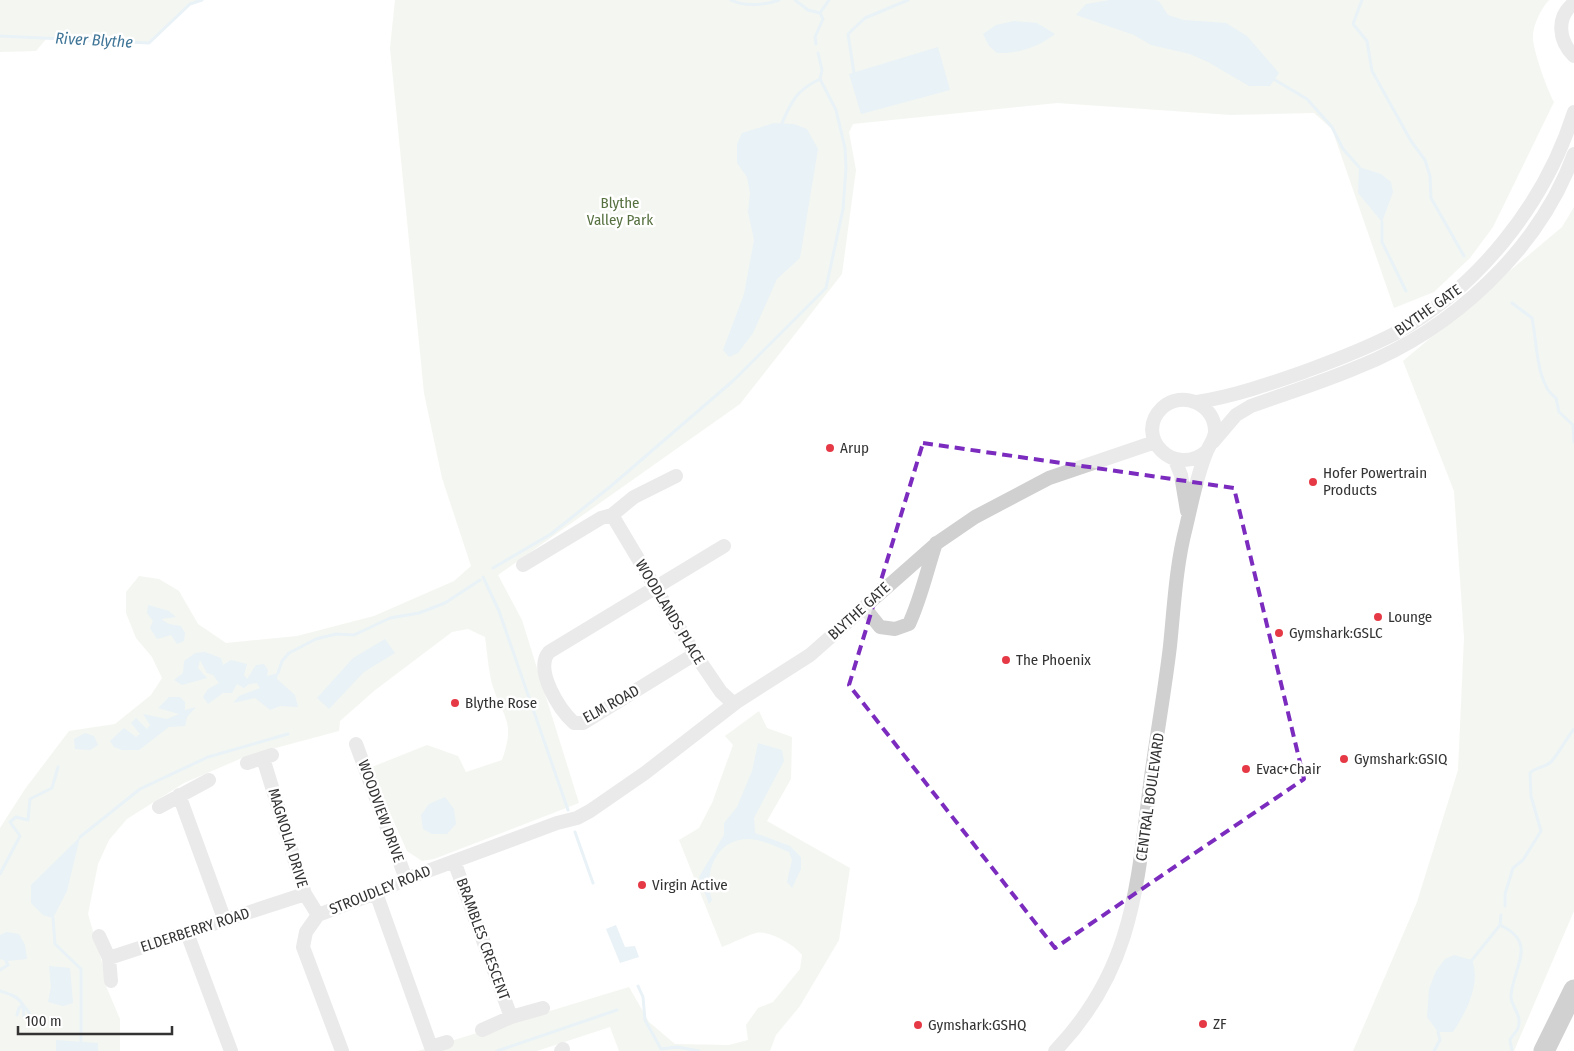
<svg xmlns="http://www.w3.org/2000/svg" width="1574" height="1051" font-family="'Fira Sans Condensed',sans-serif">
  <rect width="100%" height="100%" fill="#fff"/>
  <path fill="#e6ecdf" d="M0 0H202L190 4 149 43 47 38 36 51 0 52Z
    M395 0H1549C1541 9 1532 26 1533 39 1534 53 1547 89 1554 102L1493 227 1470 258 1434 292 1394 308 1332 129 1314 113 1231 115 1057 103 853 124 849 132 856 170 842 274 799 329 740 404 498 575 522 620 579 803 434 859 422 861 407 851 385 802 372 767 427 745 458 756 466 772 502 760C517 718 501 718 491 680 488 666 487 651 485 637L468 629 452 632 374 691 340 721 339 731 249 755 184 783 127 819 109 840 98 864 88 914 103 966 106 986 120 1019V1051H0V828L25 789 69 731 115 724 151 695 162 678 152 657 136 638 126 613V592L139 576 159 579 179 591 198 624 226 643 297 636 374 616 454 581 471 566 442 478 424 393 390 48Z
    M1574 207V911L1514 1051H1353L1417 902 1458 770 1464 638 1454 491 1403 361 1562 227Z
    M759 711 767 728 792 737 791 779 767 821 850 868 839 940 800 1006 776 1035 770 1051H619L610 1027 537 1051H418L629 987 649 1022 675 1044 729 1045 748 1040 746 1025 758 1008 773 1002 800 969 802 955C795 945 769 930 756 933 745 936 733 943 722 947L679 840 699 828 712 803 733 745 725 736Z"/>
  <path fill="#cfe2ee" d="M1110 0H1154L1159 1 1168 15 1184 20 1226 23 1247 36 1279 73 1270 86H1249L1208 62 1190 54 1151 45 1134 35 1076 15 1086 4Z
    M1014 21 1037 23 1055 34C1038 47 1018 54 997 53L989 46 983 34 996 25Z
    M938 47 950 90 861 114 849 74Z
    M774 123 794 124 807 129 818 149 800 258 777 279 753 333 738 353 729 357 723 350 744 294 754 240 748 212 750 193 747 177 737 163V144L742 133Z
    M1359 167 1381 174 1391 182 1393 192 1382 222 1358 193Z
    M148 605 169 611 176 617 161 619 169 624 181 626 185 633 184 641 177 644 171 635 157 639 150 628 153 621 147 613Z
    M385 639 395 653 364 672 329 709 317 698 353 658Z
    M205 652 221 658 223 665 231 660 247 664 244 675 247 679 256 665 264 664 268 670 267 676 278 673 277 679 295 695 298 707 280 706 270 710 255 698 233 703 239 696 260 688 257 683 249 684 244 688 237 684 232 693H223L208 704 203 697 208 689 219 683 213 675 207 673 200 660 198 668 207 678 182 685 174 680 183 673 184 661 195 653Z
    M169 697H180L185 702V710L196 707 187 717 185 726 169 727 139 750H122L114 747 110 741 124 728 136 737 140 734 131 723 136 718 147 729 150 725 143 714 167 719 179 714 158 708Z
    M85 733 94 736 98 745 90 750 75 749 74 739Z
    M758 743 782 750 784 761 754 818 755 833 790 846 801 857V869L792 888 787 882 792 860 789 852C779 848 767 842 757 840 720 833 702 869 712 900L709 904 699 877 724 835V823L737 807 752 771Z
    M445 797 454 809 456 824 447 834H432L423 829 421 815 429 804Z
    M80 837 67 891 53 918 43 915 31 903V885Z
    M616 925 625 947 635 946 639 957 620 963 606 929Z
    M6 932 19 934 25 945 27 959 7 961 0 959V935Z
    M1454 955 1472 960C1481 985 1466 1012 1453 1032H1438L1427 1017 1429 989 1436 971 1445 959Z
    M49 966 70 968 73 1003 63 1006 48 1002 51 987Z
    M56 1040 98 1043V1051H56Z"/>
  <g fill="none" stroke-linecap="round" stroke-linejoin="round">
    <path stroke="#cfe2ee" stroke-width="3" d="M731 0C744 7 766 5 779 0
      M795 0 808 10 820 13 829 0
      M1362 0 1353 24 1367 41 1372 71 1411 141 1425 160 1430 176 1431 198 1464 256
      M0 36 149 43 190 4 202 0
      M816 44 815 37 823 19 820 13
      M854 73 848 34 865 18 908 0
      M1275 80 1307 99 1332 127 1343 149 1359 167
      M782 123C792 100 797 90 820 79L822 70 818 53
      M1382 222V242L1406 291
      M1512 303 1532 318C1537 341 1536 385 1556 398L1559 412 1573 425 1574 442
      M493 568 551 534 611 486 734 380 826 288 843 209 846 168 845 148 836 110 820 79
      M483 577 499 611 568 810
      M278 673 282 661 289 653 316 639 336 634 354 635 390 618 419 613 445 603 480 580
      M575 832 593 883
      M80 837 140 789 208 757 288 734
      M0 874 20 836 10 822 16 817 28 820 30 799 52 788 58 767
      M1505 906V894L1513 868 1523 860 1541 831 1531 796 1530 773C1536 767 1544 768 1551 762 1559 753 1566 739 1574 729
      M1501 915 1500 925C1538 943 1514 965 1511 995 1510 1006 1523 1015 1518 1028 1517 1032 1512 1035 1510 1040L1512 1051
      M53 918 55 944 81 969V1042
      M1472 960 1500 925
      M0 970 8 965 6 961
      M638 986 643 997 645 1020 661 1049 677 1047 699 1051
      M0 991C9 994 18 996 23 1005L19 1008 17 1015
      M23 1005 24 1017
      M23 1005 30 1014
      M497 1051 617 1010
      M1434 1051 1440 1040 1438 1032"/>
    <path stroke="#d0d0d0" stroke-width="14" d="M1574 3C1556 17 1558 40 1574 56
      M1197 402C1235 396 1269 384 1306 371 1336 360 1365 349 1394 334 1478 288 1545 204 1574 112
      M1213 442 1236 415 1251 406C1287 393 1323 382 1358 367 1452 330 1539 250 1574 154
      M1175 460 1181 475 1187 511
      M612 515 695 654 721 692 734 704
      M523 565 601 518 612 515 634 497 676 476
      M864 607 880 627 895 629 909 624C921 598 927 570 936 543
      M695 654 583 723H574C559 709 534 670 549 652L724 546
      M356 744 406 879
      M263 758 305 894 318 915
      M247 763 272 755
      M179 795 225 921
      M159 807 209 780
      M454 861 511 1017
      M376 893 431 1047 447 1042
      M187 933 231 1051
      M99 936 109 958 305 894
      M109 958 111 981
      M482 1030 511 1017 543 1008
      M342 1051 303 947 306 932 318 915 376 893 406 879 557 823 577 818 590 811 645 773 738 701 810 655 937 543 975 517 1049 478 1155 442
      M561 1051 563 1049
      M1055 1051C1135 968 1137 883 1151 777 1157 733 1165 689 1170 646 1174 607 1176 565 1186 527 1192 502 1197 474 1207 451 1210 444 1214 440 1215 432 1216 405 1182 389 1162 408 1133 436 1174 479 1207 451"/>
    <path stroke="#9a9a9a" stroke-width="21" d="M1544 1051 1574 990"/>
  </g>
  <path d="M0 0H1574V1051H0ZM923 443 1234 488 1304 779 1055 948 849 685Z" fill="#fff" fill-opacity=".55" fill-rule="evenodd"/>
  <path fill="none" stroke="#7b2cbf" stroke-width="4" stroke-dasharray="10 6" stroke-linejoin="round" d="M923 443 1234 488 1304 779 1055 948 849 685Z"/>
  <g fill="#e63946" stroke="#fff" stroke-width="2">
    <circle cx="830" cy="448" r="5"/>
    <circle cx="1313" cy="482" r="5"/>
    <circle cx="1378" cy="617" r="5"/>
    <circle cx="1279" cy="633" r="5"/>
    <circle cx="1006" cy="660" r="5"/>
    <circle cx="455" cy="703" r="5"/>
    <circle cx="1344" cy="759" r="5"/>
    <circle cx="1246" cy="769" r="5"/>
    <circle cx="642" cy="885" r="5"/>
    <circle cx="1203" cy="1024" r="5"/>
    <circle cx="918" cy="1025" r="5"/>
  </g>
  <g text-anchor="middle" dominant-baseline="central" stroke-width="5" stroke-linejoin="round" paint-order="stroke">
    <g font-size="15" fill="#56703f" stroke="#fff">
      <text x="620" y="203">Blythe<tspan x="620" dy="17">Valley Park</tspan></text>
    </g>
    <g font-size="15" fill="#333" stroke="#fff">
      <text transform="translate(1428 310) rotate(-35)">BLYTHE GATE</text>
      <text transform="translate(859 611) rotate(-42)">BLYTHE GATE</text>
      <text transform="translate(670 612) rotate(59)">WOODLANDS PLACE</text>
      <text transform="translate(611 704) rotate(-29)">ELM ROAD</text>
      <text transform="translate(1150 797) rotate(-82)">CENTRAL BOULEVARD</text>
      <text transform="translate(381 811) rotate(70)">WOODVIEW DRIVE</text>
      <text transform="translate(288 838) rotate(73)">MAGNOLIA DRIVE</text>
      <text transform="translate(380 890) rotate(-22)">STROUDLEY ROAD</text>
      <text transform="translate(195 930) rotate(-18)">ELDERBERRY ROAD</text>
      <text transform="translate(483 939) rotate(70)">BRAMBLES CRESCENT</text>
    </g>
    <g font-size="15" fill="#333" stroke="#fff" text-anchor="start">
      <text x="840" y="448">Arup</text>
      <text x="1323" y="473">Hofer Powertrain<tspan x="1323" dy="17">Products</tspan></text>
      <text x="1388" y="617">Lounge</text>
      <text x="1289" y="633">Gymshark:GSLC</text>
      <text x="1016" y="660">The Phoenix</text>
      <text x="465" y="703">Blythe Rose</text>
      <text x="1354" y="759">Gymshark:GSIQ</text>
      <text x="1256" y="769">Evac+Chair</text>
      <text x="652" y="885">Virgin Active</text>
      <text x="1213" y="1024">ZF</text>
      <text x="928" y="1025">Gymshark:GSHQ</text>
    </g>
    <g font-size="16" font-style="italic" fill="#3f7597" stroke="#fff">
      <text transform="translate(94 40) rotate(3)">River Blythe</text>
    </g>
  </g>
  <path d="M18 1026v8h154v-8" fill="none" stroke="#333333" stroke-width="2.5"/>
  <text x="25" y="1026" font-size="15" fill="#333333" stroke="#ffffff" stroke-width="4" paint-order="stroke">100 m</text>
</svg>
